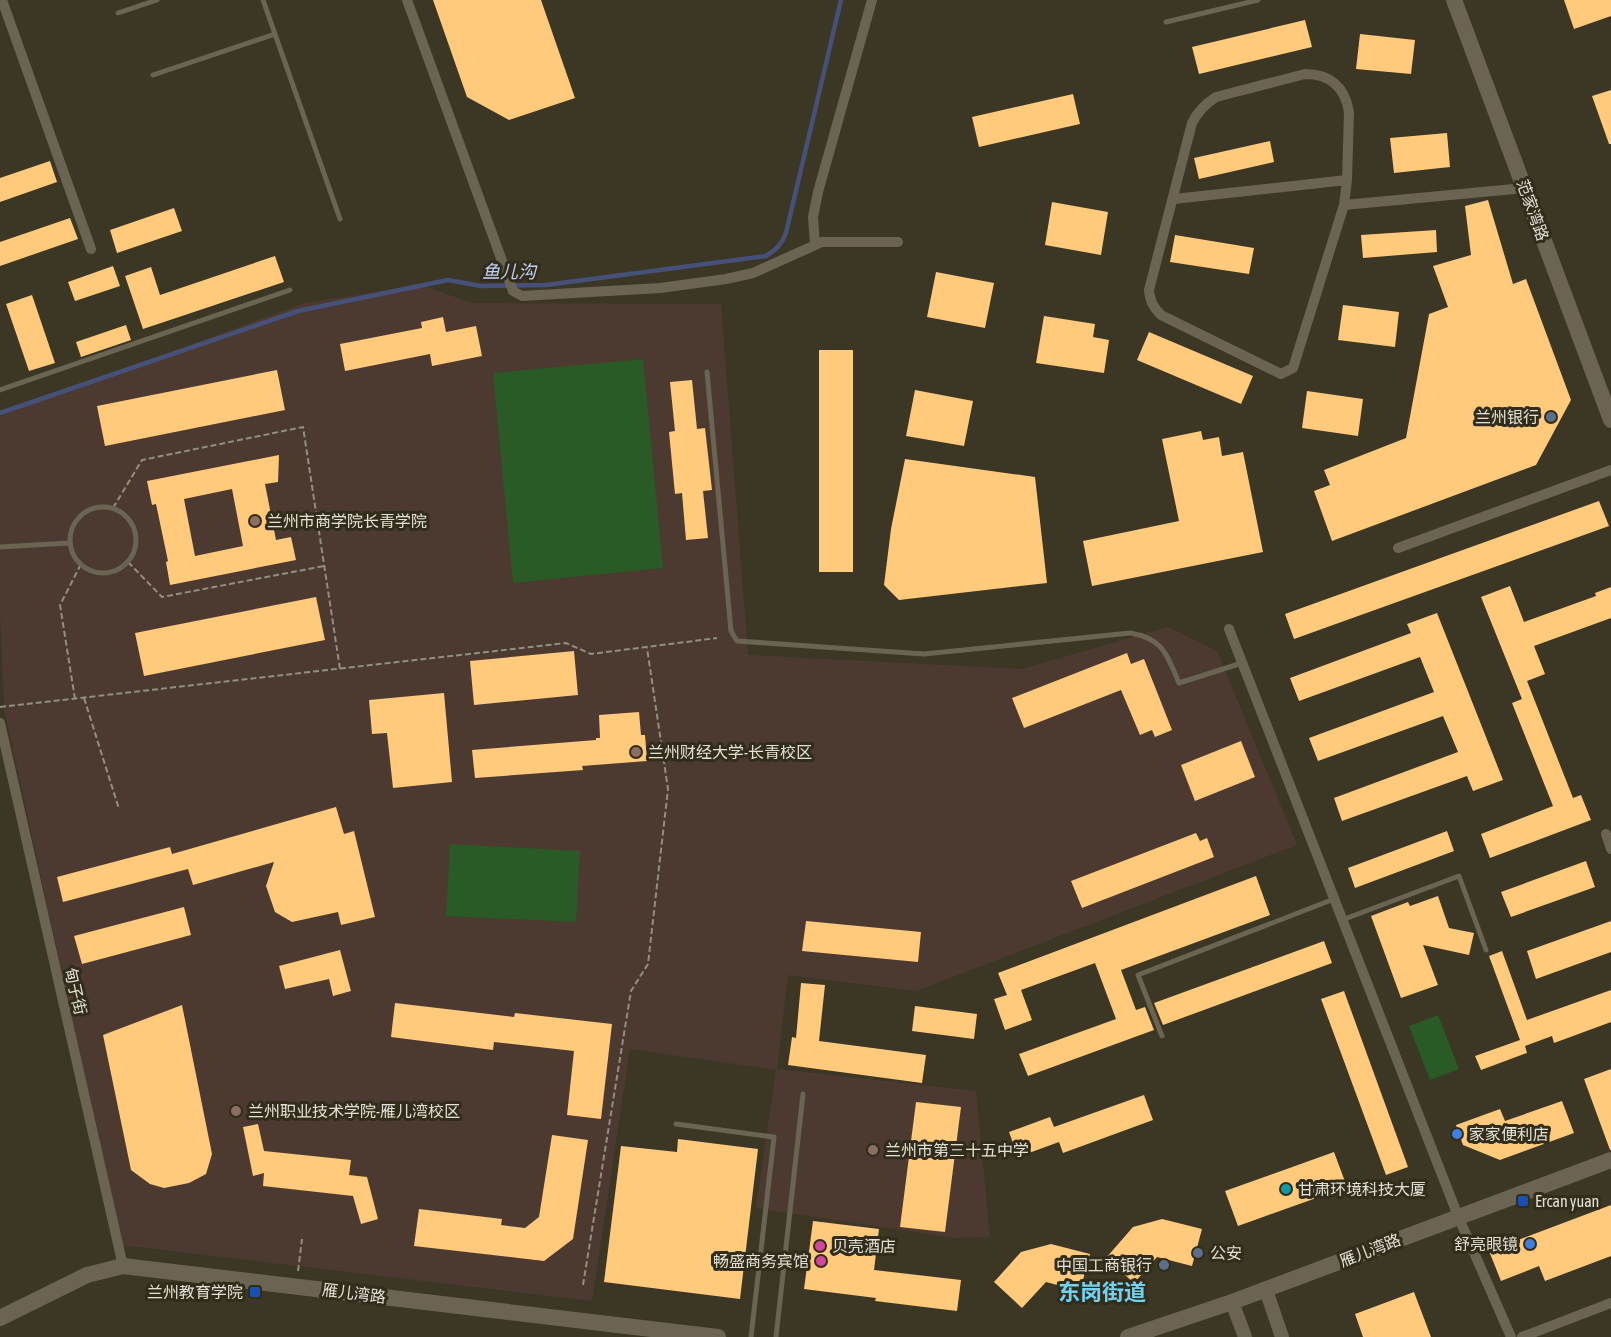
<svg xmlns="http://www.w3.org/2000/svg" width="1611" height="1337" font-family="'Asap Condensed','Noto Sans SC',sans-serif">
  <rect width="100%" height="100%" fill="#3c3625"/>
  <path fill="#4c3a31" d="M421 285 472 303 721 304 748 655 1022 669 1168 627 1217 651 1297 845 916 991 788 975 777 1069 976 1091 990 1237 955 1238 756 1208 776 1070 630 1049 592 1301 122 1245 4 709 0 614V414L305 303Z"/>
  <path fill="#2a5a25" d="M643 359 663 568 513 583 493 373Z
    M450 844 580 851 576 922 446 916Z
    M1438 1015 1459 1069 1430 1080 1409 1026Z"/>
  <g fill="none" stroke-linecap="round" stroke-linejoin="round">
    <path stroke="#465179" stroke-width="4.5" d="M0 413 298 311 448 280 481 286 546 285 766 256C776 250 782 244 786 233L841 0"/>
  </g>
  <path fill="#ffca7c" fill-rule="evenodd" d="M433 0H541L575 98 509 120 467 97Z
    M1564 0H1611V16L1574 29Z
    M1305 20 1312 47 1199 74 1192 47Z
    M1360 34 1415 40 1411 74 1356 69Z
    M1611 90V144H1609L1592 96Z
    M1073 94 1080 124 979 147 972 117Z
    M1447 133 1450 167 1394 173 1390 138Z
    M1270 141 1274 162 1199 179 1194 158Z
    M50 161 57 182 0 202V178Z
    M1488 200 1513 284 1526 279 1571 400 1536 465 1332 541 1314 491 1330 485 1324 470 1406 438 1429 314 1448 307 1433 266 1471 255 1465 206Z
    M1052 202 1108 212 1101 255 1045 245Z
    M174 208 182 231 117 253 110 230Z
    M70 218 78 239 0 266V242Z
    M1436 230 1437 252 1363 258 1361 235Z
    M1175 235 1254 248 1249 274 1170 262Z
    M275 256 284 282 143 329 125 276 151 267 160 295Z
    M113 266 120 286 75 301 68 282Z
    M936 272 994 283 985 328 927 317Z
    M32 295 55 363 29 371 6 304Z
    M1343 305 1399 312 1395 347 1338 340Z
    M1044 316 1095 324 1093 337 1109 340 1104 373 1036 363Z
    M443 317 446 332 476 326 482 356 432 366 430 354 345 371 340 344 422 328 421 322Z
    M126 325 131 340 81 357 76 342Z
    M1149 332 1253 376 1241 404 1137 360Z
    M819 350H853V572H819Z
    M277 370 285 410 105 446 97 406Z
    M692 380 697 429 705 428 712 490 703 491 708 538 686 540 682 493 675 494 669 432 675 431 670 382Z
    M915 390 973 401 964 446 906 436Z
    M1307 391 1363 399 1358 436 1302 428Z
    M1201 431 1203 440 1219 437 1222 456 1243 452 1263 552 1092 586 1083 541 1179 521 1162 439Z
    M279 455 278 482 265 484 276 540 291 537 296 560 170 585 166 562 168 561 156 504 152 505 147 481ZM232 489 243 546 195 556 184 499Z
    M905 459 1035 477 1047 583 899 600 884 585 891 529Z
    M1599 501 1609 526 1294 639 1285 614Z
    M1510 586 1524 622 1596 596 1595 593 1611 587V618L1534 646 1545 674 1527 681 1573 798 1581 795 1591 820 1490 858 1481 834 1553 806 1512 703 1522 699 1481 597Z
    M316 597 325 640 144 676 135 633Z
    M1437 613 1503 780 1473 791 1467 776 1342 821 1334 798 1458 752 1443 716 1318 761 1309 738 1434 692 1420 657 1299 701 1290 678 1411 633 1407 624Z
    M574 651 578 695 474 705 470 661Z
    M1127 653 1131 664 1144 659 1172 730 1155 737 1152 730 1140 735 1121 690 1024 728 1012 698Z
    M444 693 452 782 393 788 387 733 372 734 369 700Z
    M639 712 641 735H645L647 761 582 766 583 770 475 778 472 750 596 740V738H600L599 715Z
    M1241 741 1255 777 1195 801 1181 765Z
    M336 807 344 834 354 831 375 917 341 925 338 912 292 922 275 912 266 886 274 862 193 885 188 869 63 902 57 877 170 847 172 854Z
    M1447 831 1454 851 1355 888 1348 868Z
    M1196 833 1200 841 1207 838 1214 857 1082 908 1071 881Z
    M1586 861 1595 887 1511 917 1501 892Z
    M1256 876 1270 915 1121 970 1136 1010 1145 1007 1154 1030 1028 1076 1019 1054 1116 1019 1095 963 1021 990 1032 1020 1005 1030 994 999 1007 995 998 973Z
    M1438 896 1449 928 1474 933 1469 955 1423 945 1438 985 1401 998 1371 916 1408 902 1410 906Z
    M184 907 191 935 82 964 74 936Z
    M806 921 921 932 918 962 802 951Z
    M1611 921V952L1536 979 1527 951Z
    M1324 941 1332 963 1163 1025 1154 1003Z
    M340 950 351 991 333 996 329 979 285 989 279 966Z
    M1502 951 1527 1020 1611 990V1022L1554 1043 1552 1036 1525 1046 1527 1053 1481 1070 1475 1056 1520 1040 1489 956Z
    M801 983 825 985 819 1041 926 1055 922 1083 788 1065 792 1037 796 1038Z
    M1344 991 1408 1167 1386 1175 1321 999Z
    M395 1003 514 1017 515 1013 612 1024 601 1119 567 1115 574 1051 494 1042 493 1050 391 1037Z
    M182 1005 212 1154 206 1174 189 1183 164 1188 150 1184 131 1170 103 1035Z
    M915 1006 977 1014 974 1039 912 1031Z
    M1611 1069V1150H1610L1584 1079Z
    M1144 1095 1153 1120 1063 1153 1059 1142 1018 1157 1009 1132 1050 1117 1054 1127Z
    M1562 1101 1574 1133 1500 1160 1463 1145 1456 1125 1500 1109 1505 1121Z
    M916 1102 961 1107 945 1232 900 1227Z
    M258 1124 264 1151 351 1160 349 1175 367 1177 378 1219 361 1224 353 1196 263 1186 264 1173 253 1176 243 1127Z
    M552 1135 588 1140 573 1239 544 1261 414 1246 419 1209 502 1219 501 1225 525 1228 539 1217Z
    M678 1139 758 1149 740 1299 604 1282 621 1146 677 1152Z
    M1334 1152 1347 1187 1238 1226 1225 1191Z
    M1611 1205V1256L1545 1281 1539 1266 1501 1281 1489 1251Z
    M1162 1219 1202 1229 1192 1266 1157 1257 1134 1283 1106 1258 1133 1227Z
    M813 1221 879 1229 874 1270 961 1280 957 1311 875 1301 876 1298 804 1289Z
    M1051 1244 1090 1254 1080 1291 1046 1282 1022 1308 994 1282 1021 1252Z
    M1414 1292 1431 1337H1363L1355 1314Z"/>
  <g fill="none" stroke-linecap="round" stroke-linejoin="round">
    <path stroke="#928e80" stroke-width="2" stroke-dasharray="6 3" stroke-linecap="butt" d="M113 508 142 460 303 427 340 669
      M128 562 162 597 324 566
      M84 698 119 809
      M75 699 60 605 80 566
      M0 707 566 643 591 654 717 638
      M298 1271 302 1239
      M583 1285 631 991 648 964 668 789 647 648"/>
    <path stroke="#6b6452" stroke-width="5" d="M263 0 340 219
      M118 13 157 0
      M1166 22 1258 0
      M153 75 275 34
      M707 372 731 631 737 641 924 654 1130 633C1163 638 1167 655 1179 683L1242 663
      M0 390 290 290
      M70 540a33 33 0 1 1 66 0a33 33 0 1 1-66 0Z
      M0 547 69 543
      M1342 920 1459 876 1486 950
      M1162 1036 1138 975 1334 899
      M676 1124 774 1137 751 1337
      M776 1337 803 1094"/>
    <path stroke="#6b6452" stroke-width="10" d="M2 0 91 249
      M407 0 513 291 522 296 660 288 726 279 753 273 822 242H898
      M1305 74C1330 74 1345 87 1349 112L1347 180 1344 205 1293 368 1281 374 1161 315C1153 307 1150 301 1149 290L1192 123C1198 111 1205 104 1216 97Z
      M1174 199 1347 180
      M1344 205 1525 188
      M815 245 813 217 818 192 872 0
      M1398 548 1611 470
      M1229 629 1458 1216 1511 1337
      M0 723 123 1266
      M1606 834 1611 849
      M1522 1337 1611 1303"/>
    <path stroke="#6b6452" stroke-width="14" d="M1266 1290 1282 1337
      M1232 1302 1245 1337"/>
    <path stroke="#6b6452" stroke-width="16" d="M1454 0 1611 420
      M0 1318 87 1275 123 1266 718 1337
      M1128 1337 1232 1302 1611 1160"/>
  </g>
  <g fill="#5c6f8a" stroke="#322c1b" stroke-width="2">
    <circle cx="1551" cy="417" r="6"/>
    <circle cx="1198" cy="1253" r="6"/>
    <circle cx="1164" cy="1265" r="6"/>
  </g>
  <g fill="#8d6e63" stroke="#322c1b" stroke-width="2">
    <circle cx="255" cy="521" r="6"/>
    <circle cx="636" cy="752" r="6"/>
    <circle cx="236" cy="1111" r="6"/>
    <circle cx="873" cy="1150" r="6"/>
  </g>
  <g fill="#3f7fe0" stroke="#322c1b" stroke-width="2">
    <circle cx="1457" cy="1134" r="6"/>
    <circle cx="1530" cy="1244" r="6"/>
  </g>
  <circle fill="#0f9aa8" stroke="#322c1b" stroke-width="2" cx="1286" cy="1189" r="6"/>
  <g fill="#1a4fb4" stroke="#322c1b" stroke-width="2">
    <rect x="1517" y="1195" width="12" height="12" rx="3"/>
    <rect x="249" y="1286" width="12" height="12" rx="3"/>
  </g>
  <g fill="#d1479c" stroke="#322c1b" stroke-width="2">
    <circle cx="820" cy="1246" r="6"/>
    <circle cx="821" cy="1261" r="6"/>
  </g>
  <g text-anchor="middle" dominant-baseline="central" stroke-width="6" stroke-linejoin="round" paint-order="stroke">
    <g font-size="16" fill="#e3e0d5" stroke="#322c1b">
      <text transform="translate(1533 210) rotate(70)">范家湾路</text>
      <text transform="translate(76 991) rotate(77)">甸子街</text>
      <text transform="translate(1370 1250) rotate(-21)">雁儿湾路</text>
      <text transform="translate(354 1293) rotate(7)">雁儿湾路</text>
    </g>
    <g font-size="16" fill="#e3e0d5" stroke="#322c1b" text-anchor="start">
      <text x="1539" y="417" text-anchor="end">兰州银行</text>
      <text x="267" y="521">兰州市商学院长青学院</text>
      <text x="648" y="752">兰州财经大学-长青校区</text>
      <text x="248" y="1111">兰州职业技术学院-雁儿湾校区</text>
      <text x="1469" y="1134">家家便利店</text>
      <text x="885" y="1150">兰州市第三十五中学</text>
      <text x="1298" y="1189">甘肃环境科技大厦</text>
      <text x="1535" y="1201">Ercan yuan</text>
      <text x="1518" y="1244" text-anchor="end">舒亮眼镜</text>
      <text x="832" y="1246">贝壳酒店</text>
      <text x="1210" y="1253">公安</text>
      <text x="809" y="1261" text-anchor="end">畅盛商务宾馆</text>
      <text x="1152" y="1265" text-anchor="end">中国工商银行</text>
      <text x="243" y="1292" text-anchor="end">兰州教育学院</text>
    </g>
    <g font-size="18" font-style="italic" fill="#bed1f7" stroke="#322c1b">
      <text x="509" y="271">鱼儿沟</text>
    </g>
    <g font-size="22" font-weight="bold" fill="#73d1f1" stroke="#322c1b">
      <text x="1102" y="1292">东岗街道</text>
    </g>
  </g>
</svg>
